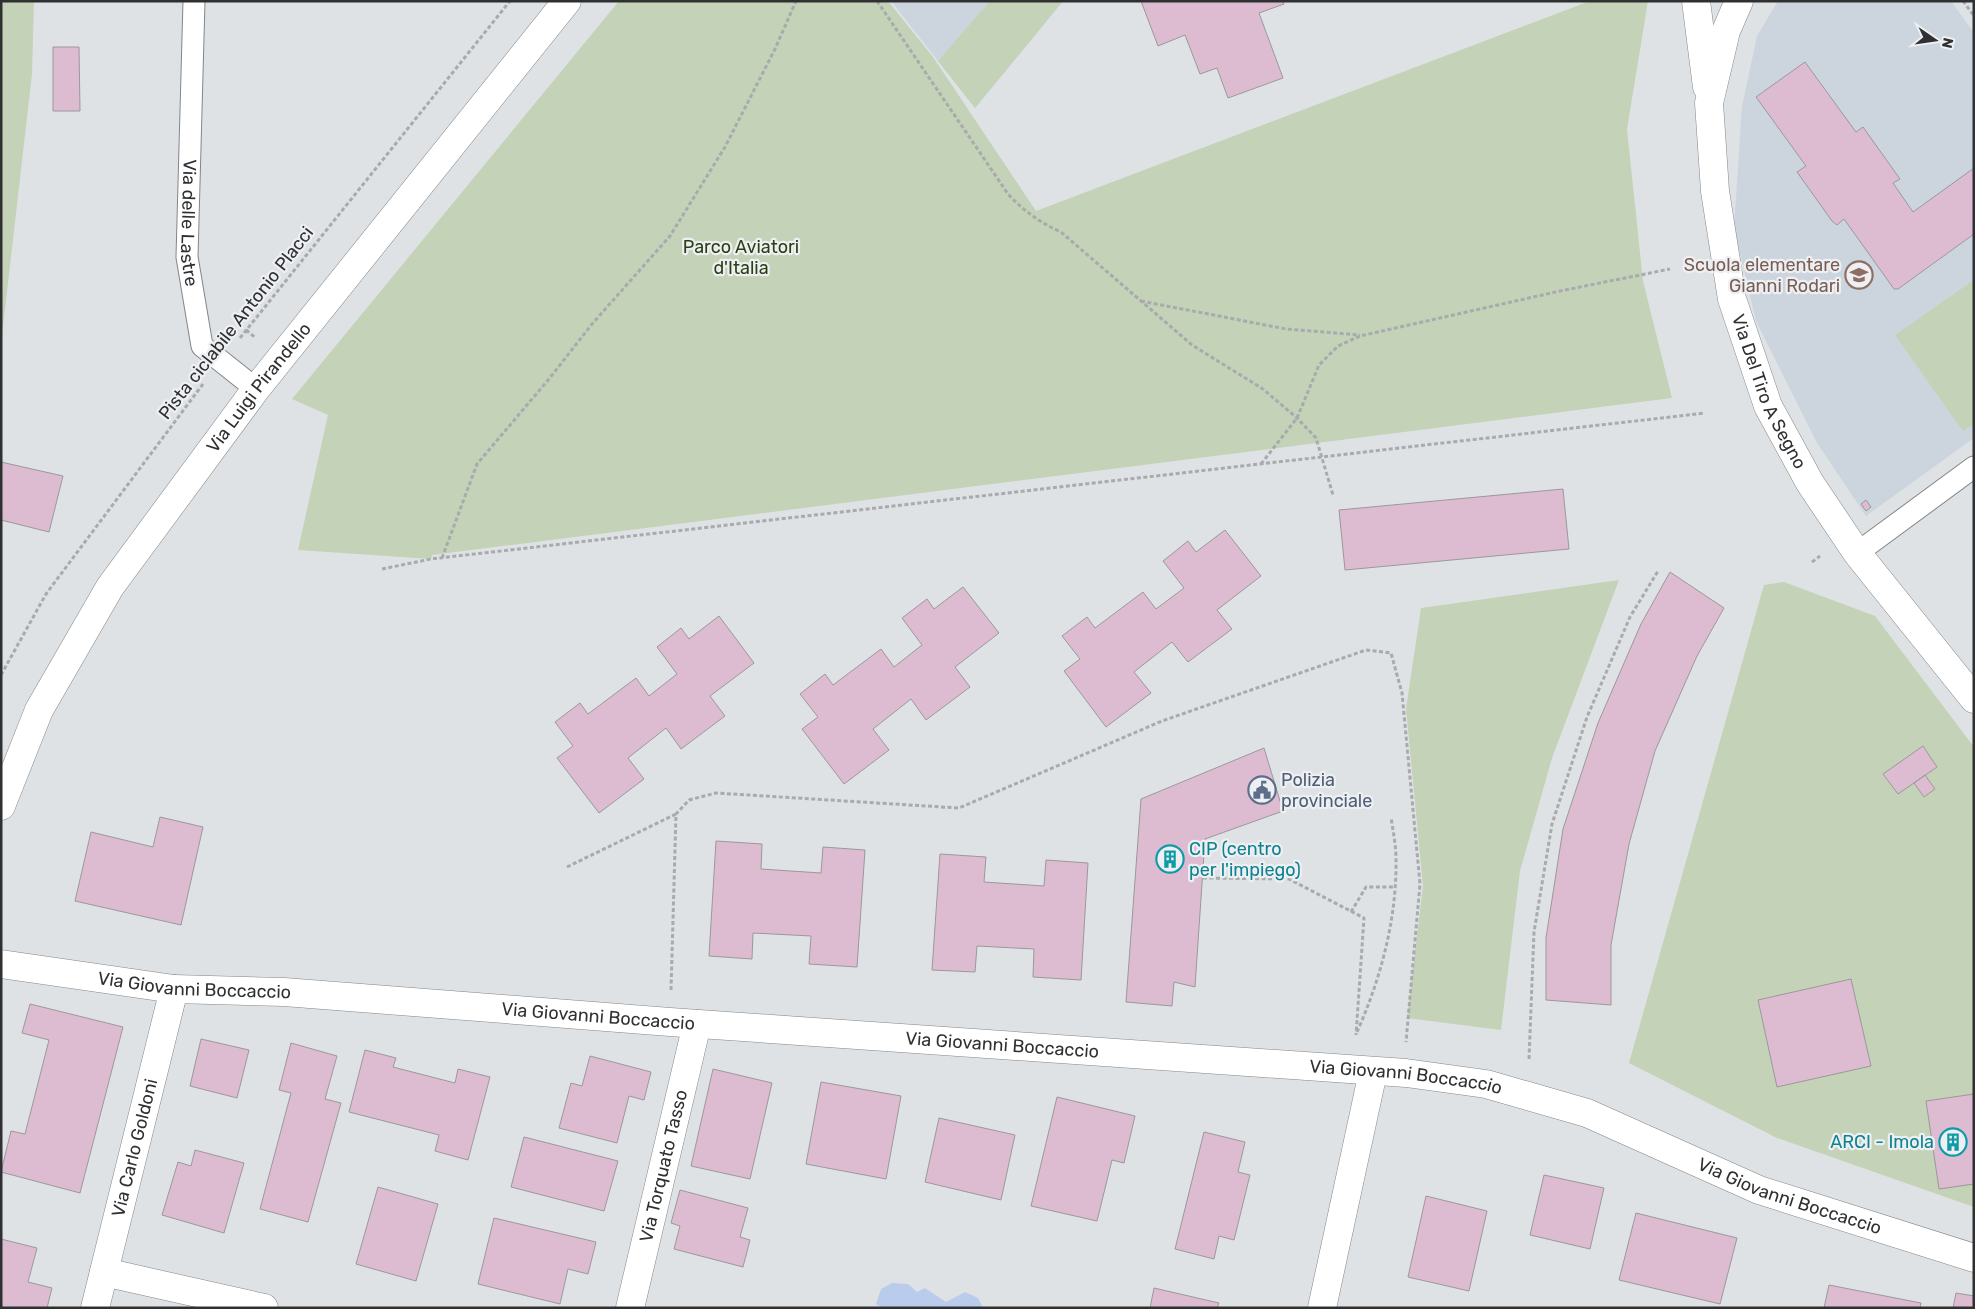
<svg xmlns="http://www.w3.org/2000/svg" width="1975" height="1309" font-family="Rubik,sans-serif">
  <rect width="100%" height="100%" fill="#dfe2e5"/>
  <path fill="#ccd5dd" d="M891 1H1063L975 108Z
    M1778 1H1951L1974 33V438L1866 516 1817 443 1756 321 1734 228 1742 106 1757 36Z"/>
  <path fill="#c4d2b7" d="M1 1H34L32 74 1 344Z
    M619 1H888L933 57 1036 211 1590 1H1648L1627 129 1643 281 1672 398 432 555 431 559 298 550 328 415 292 399Z
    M990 1H1063L975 108 938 61Z
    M1974 280V424L1963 431 1895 335Z
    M1619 580 1552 758 1520 871 1501 1030 1407 1018 1423 886 1406 709 1421 608Z
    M1784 582 1875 616 1974 747V1207L1777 1138 1629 1063 1764 585Z"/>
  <path fill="#bacceb" d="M892 1283 908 1284 917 1292 925 1288 946 1302 965 1292 978 1298 983 1308H883L876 1304 881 1289Z"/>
  <path fill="#ddbcd1" stroke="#9b989a" d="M1141 1H1283L1284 4 1259 13 1283 78 1228 98 1217 68 1200 74 1185 35 1158 46Z
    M53 47H79L80 111H53Z
    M1805 62 1856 132 1863 127 1900 179 1893 183 1913 212 1974 168V234L1898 289H1894L1844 219 1837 225 1832 221 1797 172 1806 166 1756 97Z
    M1 462 63 476 49 532 1 520Z
    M1563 489 1569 549 1345 570 1339 510Z
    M1866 500 1871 507 1866 511 1861 504Z
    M1225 530 1261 576 1217 610 1232 629 1188 662 1172 642 1134 672 1151 693 1106 727 1064 671 1080 659 1062 636 1087 617 1095 628 1143 592 1156 609 1184 588 1163 561 1188 541 1196 552Z
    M1670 572 1724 608 1697 656 1655 751 1629 844 1611 945V1005L1546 1000V938L1563 829 1598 723 1641 624Z
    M963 587 999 633 955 667 970 687 926 720 911 699 873 729 889 750 844 784 802 729 818 717 800 694 825 674 833 685 881 649 894 667 922 645 902 618 927 599 934 609Z
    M719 616 754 663 710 696 725 716 681 749 666 728 628 758 644 779 599 813 557 758 573 746 555 722 580 703 588 714 636 678 649 696 677 674 657 647 681 628 689 639Z
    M1923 746 1937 767 1898 794 1883 774Z
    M1264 748 1283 811 1205 839 1195 987 1174 982 1172 1006 1126 1002 1141 799Z
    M1925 775 1935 789 1924 797 1914 783Z
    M160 817 203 827 181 925 75 901 91 832 153 847Z
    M716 841 762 844 761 869 821 873 823 847 865 850 857 967 809 964 811 936 753 933 752 959 709 956Z
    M940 854 986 857 984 882 1044 886 1046 860 1088 863 1081 980 1033 977 1034 949 977 946 975 972 932 970Z
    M1851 979 1871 1066 1777 1087 1758 1000Z
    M30 1004 123 1027 80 1193 1 1172 11 1131 25 1134 49 1040 22 1033Z
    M201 1039 249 1050 237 1098 190 1086Z
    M291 1043 337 1056 325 1099 341 1103 308 1222 260 1209 291 1093 279 1090Z
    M365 1050 396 1058 393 1067 455 1083 458 1069 490 1077 468 1160 435 1151 439 1135 349 1112Z
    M590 1056 651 1072 644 1100 629 1096 617 1143 559 1128 571 1083 582 1086Z
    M713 1069 772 1083 750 1179 691 1166Z
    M821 1082 901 1096 886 1179 806 1164Z
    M1974 1094V1184L1939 1189 1926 1101Z
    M1057 1097 1135 1116 1124 1163 1112 1160 1097 1221 1031 1206Z
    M939 1118 1015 1135 1001 1200 925 1182Z
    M1204 1132 1245 1142 1238 1172 1250 1175 1234 1240 1219 1236 1214 1259 1175 1249Z
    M524 1137 618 1161 604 1211 511 1187Z
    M195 1150 244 1163 224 1233 162 1215 178 1162 191 1166Z
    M1544 1175 1604 1188 1590 1249 1530 1235Z
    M378 1187 438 1204 416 1281 356 1264Z
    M680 1190 748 1208 740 1237 750 1240 743 1267 674 1249 680 1226 671 1223Z
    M1426 1196 1487 1211 1469 1291 1408 1277Z
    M1636 1213 1737 1238 1720 1304 1619 1280Z
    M494 1218 596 1242 588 1274 568 1269 560 1304 478 1284Z
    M1 1239 37 1248 28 1282 52 1288 47 1308H1Z
    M1829 1285 1921 1303 1920 1308H1824Z
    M1154 1288 1219 1303 1217 1308H1150Z
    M1956 1293 1974 1296V1308H1953Z"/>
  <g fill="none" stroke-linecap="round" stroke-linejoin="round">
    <g stroke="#838688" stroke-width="23">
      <g id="service">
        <path id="s1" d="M194 1 187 257 202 346 256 389"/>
        <path d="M1857 553 1974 467"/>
      </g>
    </g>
    <g stroke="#838688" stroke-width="29">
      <g id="minor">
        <path d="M1696 1 1707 87"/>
        <path id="s2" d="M1739 1 1726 31 1709 103 1715 191 1732 299 1768 406 1810 483 1857 553 1974 699"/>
        <path id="s3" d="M1 964 174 989 284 992 670 1022 1406 1073 1486 1084 1587 1113 1759 1190 1974 1258"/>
        <path d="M104 1272 264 1308"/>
        <path id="s4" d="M95 1308 174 989"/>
        <path id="s5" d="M630 1308 697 1024"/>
        <path d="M1322 1308 1373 1072"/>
      </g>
    </g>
    <g stroke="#838688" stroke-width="29">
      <g id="tertiary">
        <path id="s6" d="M1 806 39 710 110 587 256 389 567 1"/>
      </g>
    </g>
    <path stroke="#a8aaad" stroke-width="3" stroke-dasharray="4 2.5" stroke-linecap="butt" d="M877 1 1008 194C1024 211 1039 222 1061 232L1192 345 1263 389 1297 418 1316 438 1333 495
      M1963 1 1974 16
      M1141 301 1286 329 1360 335
      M246 330 256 338
      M240 338 510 1
      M1261 464 1297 418 1319 365 1338 346 1360 336 1560 291 1670 269
      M442 558 477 464 549 379 592 324 670 236 725 147 775 49 796 1
      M1812 562 1820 556
      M382 569 431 559 1705 413
      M1 675 46 594 203 384
      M567 867 676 814
      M1203 878 1289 879 1364 918 1356 1035
      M1351 912 1366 887H1394
      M671 990 676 814 689 800 716 793 959 808 1162 721 1366 650 1391 653 1402 693 1420 884 1406 1042
      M1357 1032C1381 978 1397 918 1396 859 1396 845 1393 831 1391 817
      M1529 1059 1534 932 1552 824 1587 717 1630 617 1658 571"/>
    <use href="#service" stroke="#fff" stroke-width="21"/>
    <use href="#minor" stroke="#fff" stroke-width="28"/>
    <use href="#tertiary" stroke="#fff" stroke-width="28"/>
  </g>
  <defs>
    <g id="school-ring" transform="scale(1.4375)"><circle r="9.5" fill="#edeff2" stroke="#8d6e63" stroke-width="1.5"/><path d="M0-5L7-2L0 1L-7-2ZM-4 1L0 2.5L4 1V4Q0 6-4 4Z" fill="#8d6e63"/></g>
    <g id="civic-ring" transform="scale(1.4375)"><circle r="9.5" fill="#edeff2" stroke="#5c6f8a" stroke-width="1.5"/><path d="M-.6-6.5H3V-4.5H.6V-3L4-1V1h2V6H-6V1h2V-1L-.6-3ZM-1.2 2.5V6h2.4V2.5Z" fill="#5c6f8a"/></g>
    <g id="building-ring" transform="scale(1.4375)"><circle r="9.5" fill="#edeff2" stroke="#0f9aa8" stroke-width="1.5"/><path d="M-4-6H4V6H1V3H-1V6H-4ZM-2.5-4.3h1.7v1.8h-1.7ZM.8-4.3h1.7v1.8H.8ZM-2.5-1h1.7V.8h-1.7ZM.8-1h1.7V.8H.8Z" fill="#0f9aa8"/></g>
  </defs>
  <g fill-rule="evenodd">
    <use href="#school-ring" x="1859" y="275"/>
    <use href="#civic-ring" x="1262" y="790"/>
    <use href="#building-ring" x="1170" y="859"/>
    <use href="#building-ring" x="1953" y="1142"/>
  </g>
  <g text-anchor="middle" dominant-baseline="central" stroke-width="4.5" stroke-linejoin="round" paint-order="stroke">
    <g font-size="18" fill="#2f3031" stroke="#edeff2">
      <text stroke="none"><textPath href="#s1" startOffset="222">Via delle Lastre</textPath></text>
      <text transform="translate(236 323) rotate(-52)">Pista ciclabile Antonio Placci</text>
      <text stroke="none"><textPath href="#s6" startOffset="494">Via Luigi Pirandello</textPath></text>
      <text stroke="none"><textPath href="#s2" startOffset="404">Via Del Tiro A Segno</textPath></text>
      <text stroke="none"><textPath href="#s3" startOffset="195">Via Giovanni Boccaccio</textPath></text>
      <text stroke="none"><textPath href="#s3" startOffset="600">Via Giovanni Boccaccio</textPath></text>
      <text stroke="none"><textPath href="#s3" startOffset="1005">Via Giovanni Boccaccio</textPath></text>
      <text stroke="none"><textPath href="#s3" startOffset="1410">Via Giovanni Boccaccio</textPath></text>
      <text stroke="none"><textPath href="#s4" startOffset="165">Via Carlo Goldoni</textPath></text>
      <text stroke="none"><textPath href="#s5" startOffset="146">Via Torquato Tasso</textPath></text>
      <text stroke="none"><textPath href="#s3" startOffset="1815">Via Giovanni Boccaccio</textPath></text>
    </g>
    <g font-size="18" fill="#2a4010" stroke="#edeff2">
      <text x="741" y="247">Parco Aviatori<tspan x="741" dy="21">d'Italia</tspan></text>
    </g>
    <g font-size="18" fill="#785e54" stroke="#edeff2" text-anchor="end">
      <text x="1840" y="265">Scuola elementare<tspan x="1840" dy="21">Gianni Rodari</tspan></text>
    </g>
    <g font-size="18" fill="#4e5e75" stroke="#edeff2" text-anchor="start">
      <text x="1281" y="780">Polizia<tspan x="1281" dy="21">provinciale</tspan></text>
    </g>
    <g font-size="18" fill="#0d838f" stroke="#edeff2" text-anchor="start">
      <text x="1189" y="849">CIP (centro<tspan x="1189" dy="21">per l'impiego)</tspan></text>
      <text x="1934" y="1142" text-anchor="end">ARCI - Imola</text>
    </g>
  </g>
  <rect width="1975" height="1309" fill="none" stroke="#2f3031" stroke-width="5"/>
  <g transform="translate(1935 40) rotate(103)" stroke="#edeff2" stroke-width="4" paint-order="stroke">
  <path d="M0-4L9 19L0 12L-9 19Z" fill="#2f3031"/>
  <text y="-8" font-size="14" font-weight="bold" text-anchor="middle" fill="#2f3031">N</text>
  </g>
</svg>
